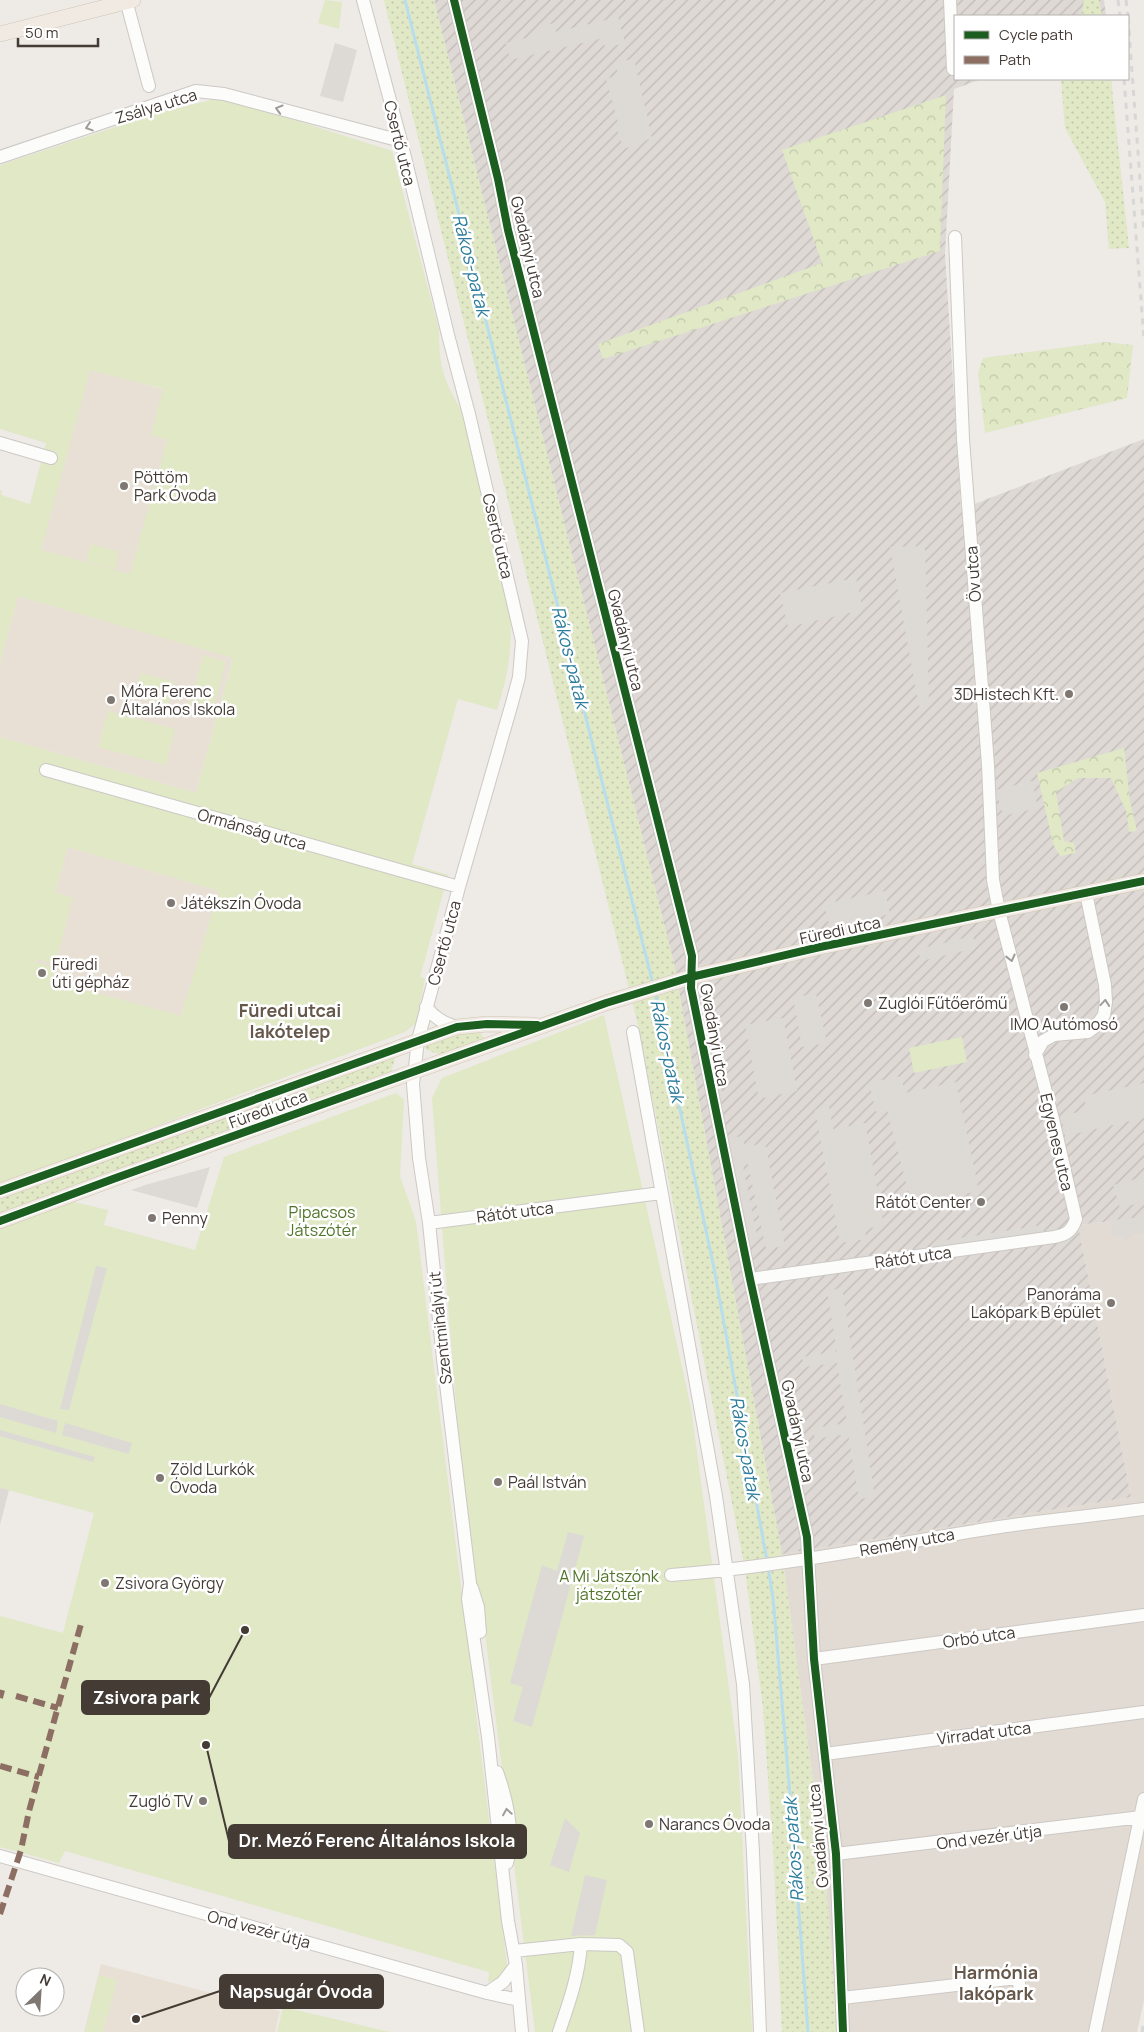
<svg xmlns="http://www.w3.org/2000/svg" width="1144" height="2032" font-family="Manrope,sans-serif">
  <defs>
    <pattern id="industrial-furrows" width="10" height="10" patternUnits="userSpaceOnUse" patternTransform="scale(1.25)"><rect width="10" height="10" fill="#ded9d4"/><path d="M-1 1l2-2M0 10L10 0M9 11l2-2" fill="none" stroke="#c0bbb7"/></pattern>
    <pattern id="grass-dots" width="8" height="8" patternUnits="userSpaceOnUse" patternTransform="scale(1.25)"><rect width="8" height="8" fill="#e0e8c6"/><path d="M2 2h.1M6 6h.1" fill="none" stroke="#c1c8ab" stroke-width="1.8" stroke-linecap="round"/></pattern>
    <pattern id="forest-crowns" width="20" height="18" patternUnits="userSpaceOnUse" patternTransform="scale(1.25)"><rect width="20" height="18" fill="#e0e8c6"/><path d="M2 6a3 3 0 1 1 6 0M12 15a3 3 0 1 1 6 0" fill="none" stroke="#c1c8ab"/></pattern>
  </defs>
  <rect width="100%" height="100%" fill="#eeeae6"/>
  <path fill="#e2dbd3" d="M1144 1217V2000L1137 2032H838L824 1861 782 1554 1131 1497 1078 1225Z"/>
  <path fill="url(#industrial-furrows)" d="M434 0H1104L1106 16H955V79H982L954 89 945 254 961 509 1144 439V1217L1078 1225 1131 1497 782 1554 674 964Z"/>
  <path fill="#e9e0d5" d="M90 369 204 401 155 581 40 550Z
    M18 596 233 657 196 793 0 737V663Z
    M68 847 220 891 181 1017 52 981 35 962Z
    M101 1964 280 2011 275 2032H84Z"/>
  <path fill="url(#grass-dots)" d="M384 0H434L674 964 782 1554 824 1861 838 2032H782L773 1848 763 1708 745 1569 638 1025Z
    M1084 0H1099L1102 16H1081Z
    M1061 79H1111L1129 248 1109 249 1105 202 1065 128Z
    M464 1031 480 1032 484 1038 481 1042C461 1049 446 1061 426 1049L425 1043Z
    M396 1054 391 1073 0 1214V1197Z"/>
  <path fill="url(#forest-crowns)" d="M946 95 940 251 603 359 598 344 822 263 782 150Z
    M1105 342 1133 345 1127 398 985 433 978 373 983 358Z
    M1124 748 1130 800 1137 831 1129 832 1126 811 1111 778H1078L1056 792 1064 841 1074 843 1076 853 1060 856 1053 844 1037 773Z"/>
  <path fill="#e0e8c6" fill-rule="evenodd" d="M325 0 342 2 339 29 318 23Z
    M223 97 392 151 439 330C439 366 443 379 461 410L510 611C513 646 508 676 497 710L458 699 412 864 448 875 420 977 425 979 416 1023 405 1032 0 1185V737L196 793 233 658 18 596 0 663V490L2 491 1 495 30 504 46 443 0 429V165L155 114ZM90 370 163 389 151 435 167 440 130 574 41 550ZM68 847 219 891 181 1016 52 981 55 968 35 962 36 959 55 964 73 898 55 892Z
    M91 544 119 552 115 569 86 561Z
    M203 655 226 662 212 713 189 707Z
    M141 673 174 682 168 705 135 695Z
    M108 711 175 729 166 765 98 747Z
    M604 1015 691 1408 738 1755 752 2032H535L481 1601 475 1576 461 1470 432 1098 442 1078Z
    M962 1037 967 1062 914 1073 909 1048Z
    M396 1093 404 1100 400 1176 416 1222 469 1652 477 1654 474 1697 507 1965 502 1978 488 1982 489 1972 65 1851 59 1863 0 1847V1616L63 1633 94 1513 0 1488V1226L70 1201 108 1210 104 1225 195 1250 224 1157Z
    M99 1975 117 1980 103 2032H85Z
    M283 2007 390 2032H277Z"/>
  <path fill="#dddad6" d="M618 17 625 43 605 48 603 38 510 60 506 43 538 35 536 28 554 23 556 32Z
    M335 43 357 50 343 102 320 96Z
    M634 59 652 138 624 149 616 127 619 126 606 79 618 75 615 62Z
    M925 546 929 707 919 706 890 547Z
    M856 578 863 610 788 627 780 593Z
    M1032 781 1038 808 1003 816 996 790Z
    M885 891 890 914 830 928 824 904Z
    M973 936 976 948 921 961 918 949Z
    M816 994 827 1043 802 1047 793 997Z
    M706 1009 723 1097 713 1099 695 1011Z
    M783 1018 797 1091 759 1099 745 1025Z
    M901 1076 905 1093 956 1082 979 1191 912 1205 887 1110 876 1112 869 1083Z
    M1144 1083V1118L1065 1136 1061 1115 1087 1111 1084 1096Z
    M829 1107 833 1129 865 1123 884 1226 865 1229 866 1239 840 1243 815 1110Z
    M742 1136 745 1147 765 1143 785 1246 766 1249 747 1160 742 1161 758 1241 743 1244 722 1140Z
    M210 1167 197 1208 131 1190 145 1185Z
    M1144 1177V1202L1120 1208 1113 1185Z
    M1144 1217V1233L1132 1234 1126 1241 1121 1237 1113 1235 1110 1220Z
    M1043 1225 1045 1238 935 1254 934 1242Z
    M96 1266 107 1268 69 1410 60 1409Z
    M842 1288 875 1497 859 1499 848 1434 815 1439 813 1428 847 1423 837 1363 804 1367 802 1357 837 1351 827 1291Z
    M0 1404 58 1421 56 1433 0 1417Z
    M65 1423 132 1443 129 1454 62 1435Z
    M0 1430 95 1457 93 1462 0 1436Z
    M0 1488 9 1490 0 1525Z
    M568 1532 584 1536 532 1727 513 1721 523 1687 510 1683 542 1565 557 1571Z
    M565 1818 580 1833 569 1872 550 1865Z
    M585 1875 607 1880 595 1935 571 1936Z"/>
  <g fill="none" stroke-linecap="round" stroke-linejoin="round">
    <path stroke="#b7deec" stroke-width="3" d="M405 0 653 984
      M655 993 714 1268 767 1561
      M768 1567 773 1598 791 1807 808 2032"/>
    <g stroke="#ccc8c4" stroke-width="14">
      <path id="minor" d="M126 0 149 86
        M363 0 401 141 448 335 469 414 522 641 519 677 512 703 459 887 418 1040 413 1084 419 1158 429 1223 443 1359 470 1583 468 1599 488 1737 508 1921 516 1965 522 2032
        M454 0 498 179 508 230 692 956 691 988 750 1279 807 1537 814 1659 836 1854 843 2032
        M950 0 953 69
        M0 157 196 91 224 94 401 141
        M0 443 51 458
        M46 770 459 887
        M426 1007C435 1018 443 1023 457 1027
        M633 1032 716 1496 743 1684 753 1852 760 2032
        M1035 1055 1043 1041 1054 1035 1088 1032 1097 1025 1104 1015 1106 1002 1105 985 1086 893
        M429 1223 661 1193
        M750 1279 1054 1237C1066 1235 1072 1231 1076 1219L1053 1119 999 911 993 880 988 765 963 439 955 237
        M671 1575C780 1567 886 1545 993 1528 1043 1520 1094 1516 1144 1509
        M472 1588 478 1607 480 1632
        M814 1659 1144 1615
        M825 1754 1144 1712
        M497 1772C507 1800 515 1834 507 1863
        M836 1854 1141 1817
        M0 1856 487 1993 519 2000
        M514 1951 581 1944 619 1945 627 1952 638 2032
        M487 1993 503 1982 516 1965
        M842 1998 1018 1978 1021 1995
        M559 2032C569 2003 579 1975 581 1944
        M1095 2032 1144 1799"/>
    </g>
    <g stroke="#d0c4b4" stroke-width="16">
      <path id="major" d="M0 34 133 0
        M0 1191 457 1027 487 1024 535 1025
        M0 1221 113 1179 606 1003 691 977 820 947 1144 881"/>
    </g>
    <use href="#minor" stroke="#fcfcfb" stroke-width="12"/>
    <use href="#major" stroke="#f0eae2" stroke-width="15"/>
    <path stroke="#d8d7d7" stroke-width="3" stroke-dasharray="6 6" stroke-linecap="butt" d="M1118 0 1120 16
      M1126 0 1128 16
      M1128 18 1144 233
      M1124 79 1144 339
      M1142 2032 1144 2022"/>
    <path stroke="#8d6e63" stroke-width="6" stroke-dasharray="12 6" stroke-linecap="butt" d="M16 1696 58 1708
      M0 1698 2 1690
      M0 1766 39 1777
      M0 1914 21 1850 29 1811 81 1624"/>
    <g stroke="#fff" stroke-width="11">
      <path id="cycleway" d="M454 0 498 179 508 230 692 956 691 988 750 1279 807 1537 814 1659 836 1854 843 2032
        M0 1191 457 1027 487 1024 537 1025
        M0 1221 113 1179 606 1003 691 977 820 947 1144 881"/>
    </g>
    <use href="#cycleway" stroke="#1b5e20" stroke-width="8"/>
  </g>
  <defs><path id="oneway-chevron" d="M-2-3.5L2.5 0L-2 3.5" fill="none" stroke-width="1.6" stroke-linecap="round" stroke-linejoin="round" transform="scale(1.25)"/></defs>
  <g stroke="#a09c98">
    <use href="#oneway-chevron" transform="translate(279 109) rotate(-164)"/>
    <use href="#oneway-chevron" transform="translate(89 127) rotate(162)"/>
    <use href="#oneway-chevron" transform="translate(1011 958) rotate(76)"/>
    <use href="#oneway-chevron" transform="translate(1105 1003) rotate(-85)"/>
    <use href="#oneway-chevron" transform="translate(507 1812) rotate(-99)"/>
  </g>
  <g fill="#7f7872" stroke="#fff" stroke-width="2">
    <circle cx="124" cy="486" r="5"/>
    <circle cx="1069" cy="694" r="5"/>
    <circle cx="111" cy="700" r="5"/>
    <circle cx="171" cy="903" r="5"/>
    <circle cx="42" cy="973" r="5"/>
    <circle cx="868" cy="1003" r="5"/>
    <circle cx="1064" cy="1007" r="5"/>
    <circle cx="981" cy="1202" r="5"/>
    <circle cx="152" cy="1218" r="5"/>
    <circle cx="1111" cy="1303" r="5"/>
    <circle cx="160" cy="1478" r="5"/>
    <circle cx="498" cy="1482" r="5"/>
    <circle cx="105" cy="1583" r="5"/>
    <circle cx="203" cy="1801" r="5"/>
    <circle cx="649" cy="1824" r="5"/>
  </g>
  <g text-anchor="middle" dominant-baseline="central" stroke-width="5" stroke-linejoin="round" paint-order="stroke">
    <g font-size="16" fill="#433b34" stroke="#fff">
      <text transform="translate(156 106) rotate(-17)">Zsálya utca</text>
      <text transform="translate(400 143) rotate(76)">Csertő utca</text>
      <text transform="translate(528 247) rotate(77)">Gvadányi utca</text>
      <text transform="translate(498 536) rotate(77)">Csertő utca</text>
      <text transform="translate(973 574) rotate(-94)">Öv utca</text>
      <text transform="translate(626 640) rotate(76)">Gvadányi utca</text>
      <text transform="translate(252 829) rotate(16)">Ormánság utca</text>
      <text transform="translate(840 930) rotate(-12)">Füredi utca</text>
      <text transform="translate(444 943) rotate(-75)">Csertő utca</text>
      <text transform="translate(715 1035) rotate(80)">Gvadányi utca</text>
      <text transform="translate(268 1109) rotate(-20)">Füredi utca</text>
      <text transform="translate(1057 1142) rotate(77)">Egyenes utca</text>
      <text transform="translate(515 1212) rotate(-7)">Rátót utca</text>
      <text transform="translate(913 1257) rotate(-8)">Rátót utca</text>
      <text transform="translate(440 1328) rotate(-96)">Szentmihályi út</text>
      <text transform="translate(798 1431) rotate(78)">Gvadányi utca</text>
      <text transform="translate(907 1542) rotate(-10)">Remény utca</text>
      <text transform="translate(979 1637) rotate(-8)">Orbó utca</text>
      <text transform="translate(984 1733) rotate(-7)">Virradat utca</text>
      <text transform="translate(818 1836) rotate(-95)">Gvadányi utca</text>
      <text transform="translate(989 1837) rotate(-7)">Ond vezér útja</text>
      <text transform="translate(259 1929) rotate(15)">Ond vezér útja</text>
    </g>
    <g font-size="16" fill="#433b34" stroke="#fff" text-anchor="start">
      <text x="134" y="477">Pöttöm<tspan x="134" dy="18">Park Óvoda</tspan></text>
      <text x="121" y="691">Móra Ferenc<tspan x="121" dy="18">Általános Iskola</tspan></text>
      <text x="1059" y="694" text-anchor="end">3DHistech Kft.</text>
      <text x="181" y="903">Játékszín Óvoda</text>
      <text x="52" y="964">Füredi<tspan x="52" dy="18">úti gépház</tspan></text>
      <text x="878" y="1003">Zuglói Fűtőerőmű</text>
      <text x="1064" y="1024" text-anchor="middle">IMO Autómosó</text>
      <text x="971" y="1202" text-anchor="end">Rátót Center</text>
      <text x="162" y="1218">Penny</text>
      <text x="1101" y="1294" text-anchor="end">Panoráma<tspan x="1101" dy="18">Lakópark B épület</tspan></text>
      <text x="170" y="1469">Zöld Lurkók<tspan x="170" dy="18">Óvoda</tspan></text>
      <text x="508" y="1482">Paál István</text>
      <text x="115" y="1583">Zsivora György</text>
      <text x="193" y="1801" text-anchor="end">Zugló TV</text>
      <text x="659" y="1824">Narancs Óvoda</text>
    </g>
    <g font-size="16" fill="#4f7428" stroke="#fff">
      <text x="322" y="1212">Pipacsos<tspan x="322" dy="18">Játszótér</tspan></text>
      <text x="609" y="1576">A Mi Játszónk<tspan x="609" dy="18">játszótér</tspan></text>
    </g>
    <g font-size="18" font-style="italic" fill="#2c7d9d" stroke="#fff">
      <text transform="translate(472 265) rotate(76)">Rákos-patak</text>
      <text transform="translate(571 657) rotate(76)">Rákos-patak</text>
      <text transform="translate(668 1051) rotate(78)">Rákos-patak</text>
      <text transform="translate(746 1448) rotate(80)">Rákos-patak</text>
      <text transform="translate(793 1850) rotate(-94)">Rákos-patak</text>
    </g>
    <g font-size="18" font-weight="bold" fill="#66574b" stroke="#fff">
      <text x="290" y="1010">Füredi utcai<tspan x="290" dy="21">lakótelep</tspan></text>
      <text x="996" y="1972">Harmónia<tspan x="996" dy="21">lakópark</tspan></text>
    </g>
  </g>
  <path fill="none" stroke="#433b34" stroke-width="2" d="M245 1630L209 1698M206 1745L229 1841M136 2019L220 1991"/>
  <g fill="#433b34" stroke="#fff" stroke-width="2">
    <circle cx="245" cy="1630" r="5"/>
    <circle cx="206" cy="1745" r="5"/>
    <circle cx="136" cy="2019" r="5"/>
  </g>
  <g fill="#433b34" stroke="#433b34" stroke-width="2">
    <rect x="82" y="1681" width="127" height="33" rx="5"/>
    <rect x="229" y="1825" width="297" height="33" rx="5"/>
    <rect x="220" y="1975" width="163" height="33" rx="5"/>
  </g>
  <g font-size="18" text-anchor="middle" font-weight="bold" fill="#fff">
    <text x="146" y="1704">Zsivora park</text>
    <text x="377" y="1847">Dr. Mező Ferenc Általános Iskola</text>
    <text x="301" y="1998">Napsugár Óvoda</text>
  </g>
  <rect x="954" y="15" width="175" height="65" fill="#ffffff" stroke="#b4b1ae"/>
  <rect x="964" y="31" width="25" height="8" fill="#1b5e20" stroke="#b4b1ae"/>
  <text x="999" y="40" font-size="15" fill="#433b34">Cycle path</text>
  <rect x="964" y="56" width="25" height="8" fill="#8d6e63" stroke="#b4b1ae"/>
  <text x="999" y="65" font-size="15" fill="#433b34">Path</text>
  <g transform="translate(40 1992) rotate(25)"><circle r="24" fill="#ffffff" stroke="#b4b1ae"/>
  <path d="M0-4L9 19L0 12L-9 19Z" fill="#7f7872"/>
  <text y="-8" font-size="14" font-weight="bold" text-anchor="middle" fill="#433b34">N</text>
  </g>
  <path d="M18 38v8h80v-8" fill="none" stroke="#433b34" stroke-width="2.5"/>
  <text x="25" y="38" font-size="15" fill="#433b34" stroke="#ffffff" stroke-width="4" paint-order="stroke">50 m</text>
</svg>
